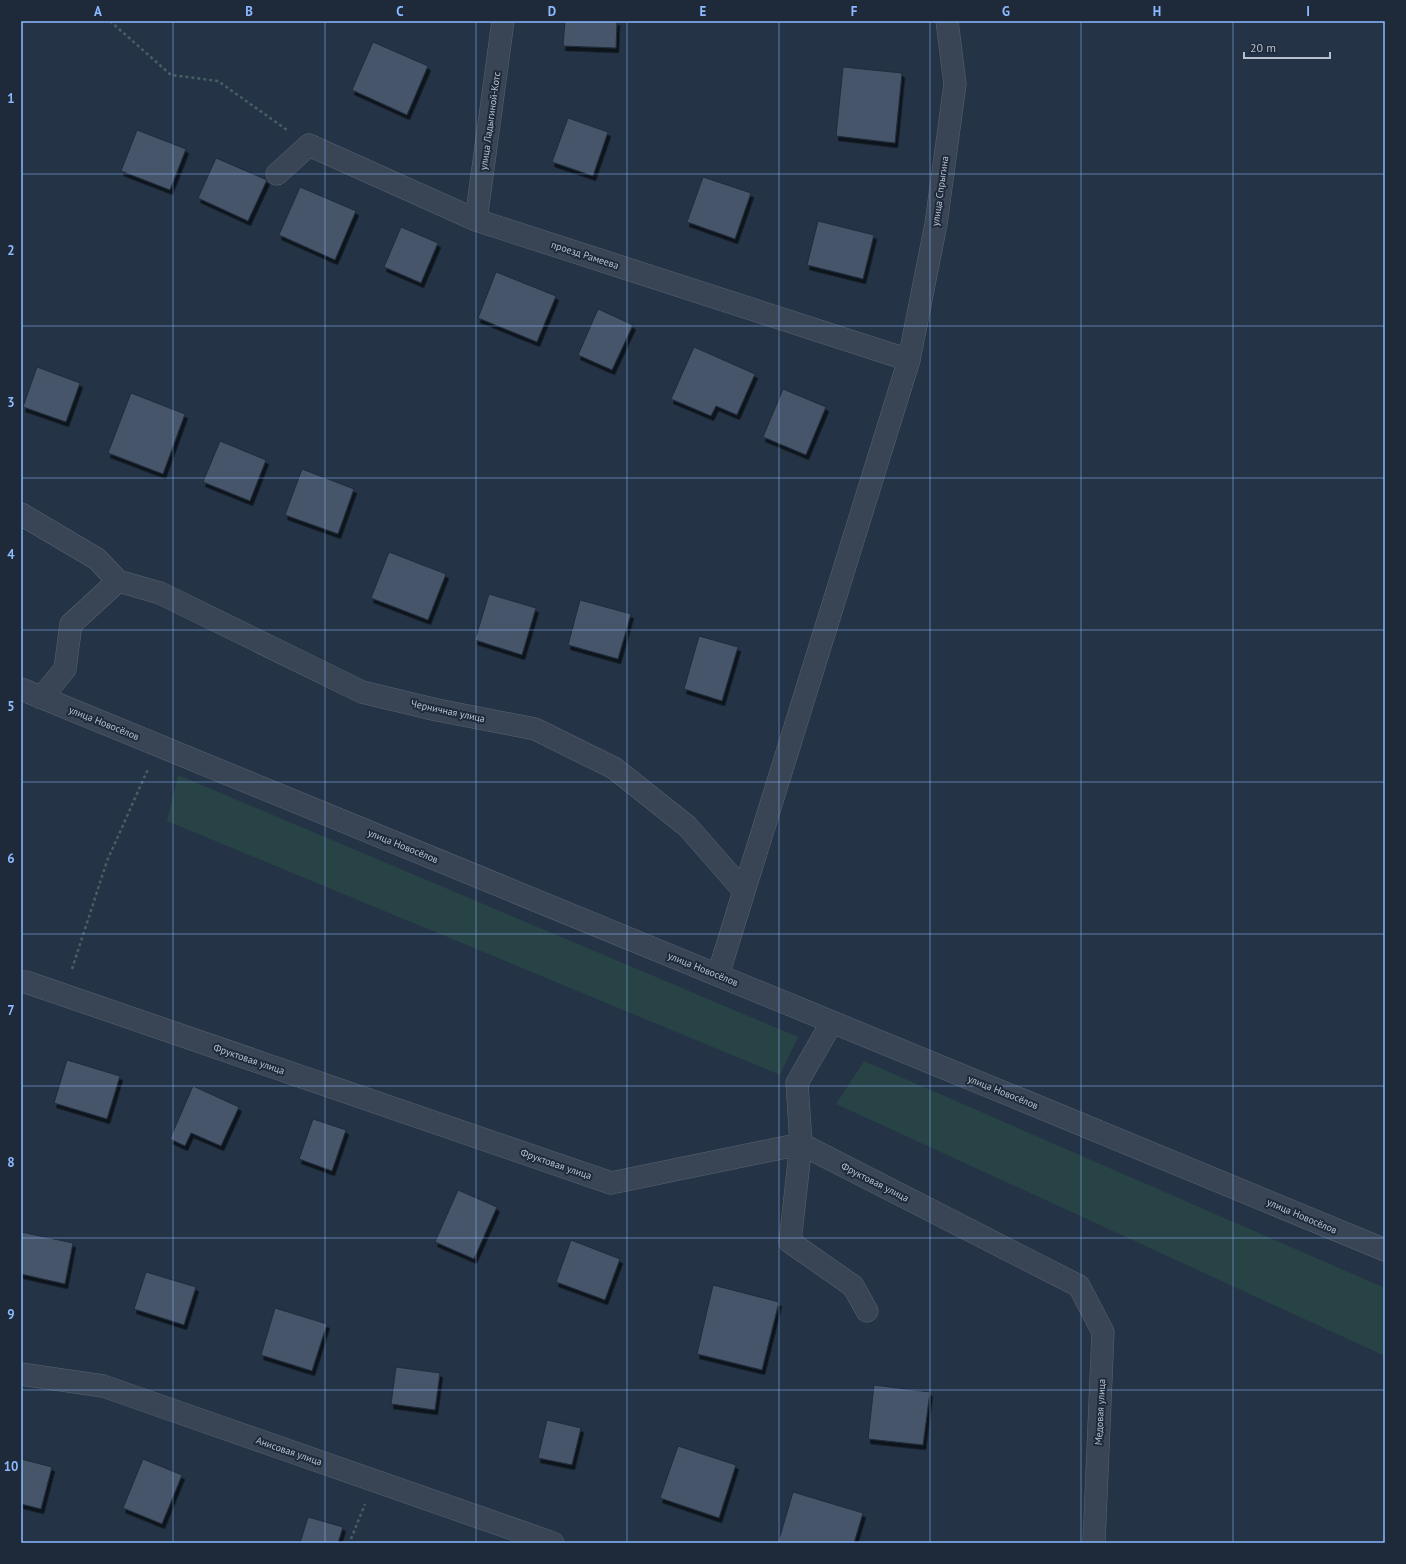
<svg xmlns="http://www.w3.org/2000/svg" width="1406" height="1564" font-family="'PT Sans',sans-serif">
  <defs>
    <filter id="shadow"><feDropShadow dx="2.5" dy="4.5" stdDeviation="0" flood-color="#0009"/></filter>
  </defs>
  <rect width="100%" height="100%" fill="#243345"/>
  <path fill="#274346" d="M178 775 798 1037 780 1075 167 821Z
    M864 1061 1385 1288V1356L836 1104Z"/>
  <path fill="#46556a" stroke="#202c3c" filter="url(#shadow)" d="M565 21H617L616 48 563 46Z
    M373 42 428 66 407 115 352 90Z
    M843 67 902 73 895 143 836 136Z
    M568 118 608 132 593 176 552 162Z
    M137 130 186 149 170 190 121 171Z
    M216 158 267 180 248 221 198 198Z
    M703 177 751 193 735 239 687 222Z
    M300 187 356 211 335 260 279 235Z
    M818 221 874 235 863 279 807 265Z
    M401 227 438 243 421 283 384 267Z
    M496 272 556 296 537 342 478 318Z
    M598 309 633 325 612 370 578 355Z
    M694 347 755 374 737 415 716 406 711 416 671 399Z
    M37 367 80 383 66 422 23 407Z
    M783 389 826 407 806 455 763 437Z
    M131 393 185 414 163 474 108 453Z
    M220 441 266 460 250 501 203 482Z
    M302 469 354 489 338 534 285 515Z
    M389 552 446 574 428 620 371 598Z
    M489 594 536 608 522 655 475 640Z
    M580 600 631 614 618 659 568 645Z
    M699 636 738 647 722 701 684 689Z
    M67 1060 120 1076 107 1119 54 1103Z
    M193 1086 239 1107 221 1146 191 1133 185 1146 170 1139Z
    M313 1119 346 1130 332 1171 299 1159Z
    M458 1190 497 1207 474 1259 435 1242Z
    M21 1232 73 1243 65 1284 21 1274Z
    M571 1240 620 1259 605 1300 556 1282Z
    M146 1272 196 1287 184 1325 134 1309Z
    M713 1285 779 1302 762 1370 697 1354Z
    M275 1308 327 1324 312 1371 261 1355Z
    M396 1367 440 1373 435 1410 391 1404Z
    M874 1385 930 1392 923 1445 868 1439Z
    M547 1420 581 1428 572 1465 538 1458Z
    M678 1446 736 1465 719 1518 660 1498Z
    M21 1459 52 1467 41 1509 21 1504Z
    M143 1459 182 1475 162 1524 123 1508Z
    M793 1492 863 1513 854 1543H778Z
    M308 1517 343 1527 338 1543H300Z"/>
  <g fill="none" stroke-linecap="round" stroke-linejoin="round">
    <g stroke="#586372" stroke-width="23">
      <path id="minor" d="M277 174 309 145 476 220 909 360
        M476 220 503 21
        M21 514 97 559 118 581
        M118 581 160 593 362 692 437 710 535 729 614 768 687 826 744 891
        M21 689 1061 1116 1385 1250
        M41 698 65 669 71 624 118 581
        M718 975 909 360 936 224 955 84 947 21
        M21 982H26L611 1183 801 1144 1079 1286 1103 1332 1094 1543
        M832 1022 797 1083 801 1144 790 1242 853 1286 867 1311
        M21 1374 103 1386 553 1543"/>
    </g>
    <path stroke="#456062" stroke-width="2.5" stroke-dasharray="3 3" stroke-linecap="butt" d="M110 21 171 75 218 81 287 130
      M72 969 107 861 148 769
      M351 1539 365 1504"/>
    <use href="#minor" stroke="#394554" stroke-width="22"/>
  </g>
  <path fill="none" stroke="#8bbaff" stroke-width="1" stroke-opacity="0.55" d="M173 21V1543M325 21V1543M476 21V1543M627 21V1543M779 21V1543M930 21V1543M1081 21V1543M1233 21V1543M21 174H1385M21 326H1385M21 478H1385M21 630H1385M21 782H1385M21 934H1385M21 1086H1385M21 1238H1385M21 1390H1385"/>
  <g text-anchor="middle" dominant-baseline="central" stroke-width="4" stroke-linejoin="round" paint-order="stroke">
    <g font-size="10" fill="#b7c0ce" stroke="#1e2a3a">
      <text transform="translate(490 121) rotate(-82)">улица Ладыгиной-Котс</text>
      <text transform="translate(940 191) rotate(-82)">улица Спрыгина</text>
      <text transform="translate(585 255) rotate(18)">проезд Рамеева</text>
      <text transform="translate(448 711) rotate(12)">Черничная улица</text>
      <text transform="translate(104 723) rotate(22)">улица Новосёлов</text>
      <text transform="translate(403 846) rotate(22)">улица Новосёлов</text>
      <text transform="translate(703 969) rotate(22)">улица Новосёлов</text>
      <text transform="translate(249 1059) rotate(19)">Фруктовая улица</text>
      <text transform="translate(1003 1092) rotate(22)">улица Новосёлов</text>
      <text transform="translate(556 1164) rotate(19)">Фруктовая улица</text>
      <text transform="translate(875 1182) rotate(27)">Фруктовая улица</text>
      <text transform="translate(1302 1216) rotate(23)">улица Новосёлов</text>
      <text transform="translate(1100 1412) rotate(-87)">Медовая улица</text>
      <text transform="translate(289 1451) rotate(19)">Анисовая улица</text>
    </g>
  </g>
  <rect width="1406" height="1564" fill="none" stroke="#1e2a3a" stroke-width="44"/>
  <path d="M1244 52v6h86v-6" fill="none" stroke="#b7c0ce" stroke-width="2"/>
  <text x="1250" y="52" font-size="12" fill="#b7c0ce" stroke="#1e2a3a" stroke-width="3" paint-order="stroke">20 m</text>
  <rect x="22" y="22" width="1362" height="1520" fill="none" stroke="#8bbaff" stroke-width="1.5"/>
  <g font-size="13" text-anchor="middle" font-weight="bold" fill="#8bbaff">
    <text x="98" y="16">A</text>
    <text x="249" y="16">B</text>
    <text x="400" y="16">C</text>
    <text x="552" y="16">D</text>
    <text x="703" y="16">E</text>
    <text x="854" y="16">F</text>
    <text x="1006" y="16">G</text>
    <text x="1157" y="16">H</text>
    <text x="1308" y="16">I</text>
    <text x="11" y="103">1</text>
    <text x="11" y="255">2</text>
    <text x="11" y="407">3</text>
    <text x="11" y="559">4</text>
    <text x="11" y="711">5</text>
    <text x="11" y="863">6</text>
    <text x="11" y="1015">7</text>
    <text x="11" y="1167">8</text>
    <text x="11" y="1319">9</text>
    <text x="11" y="1471">10</text>
  </g>
</svg>
